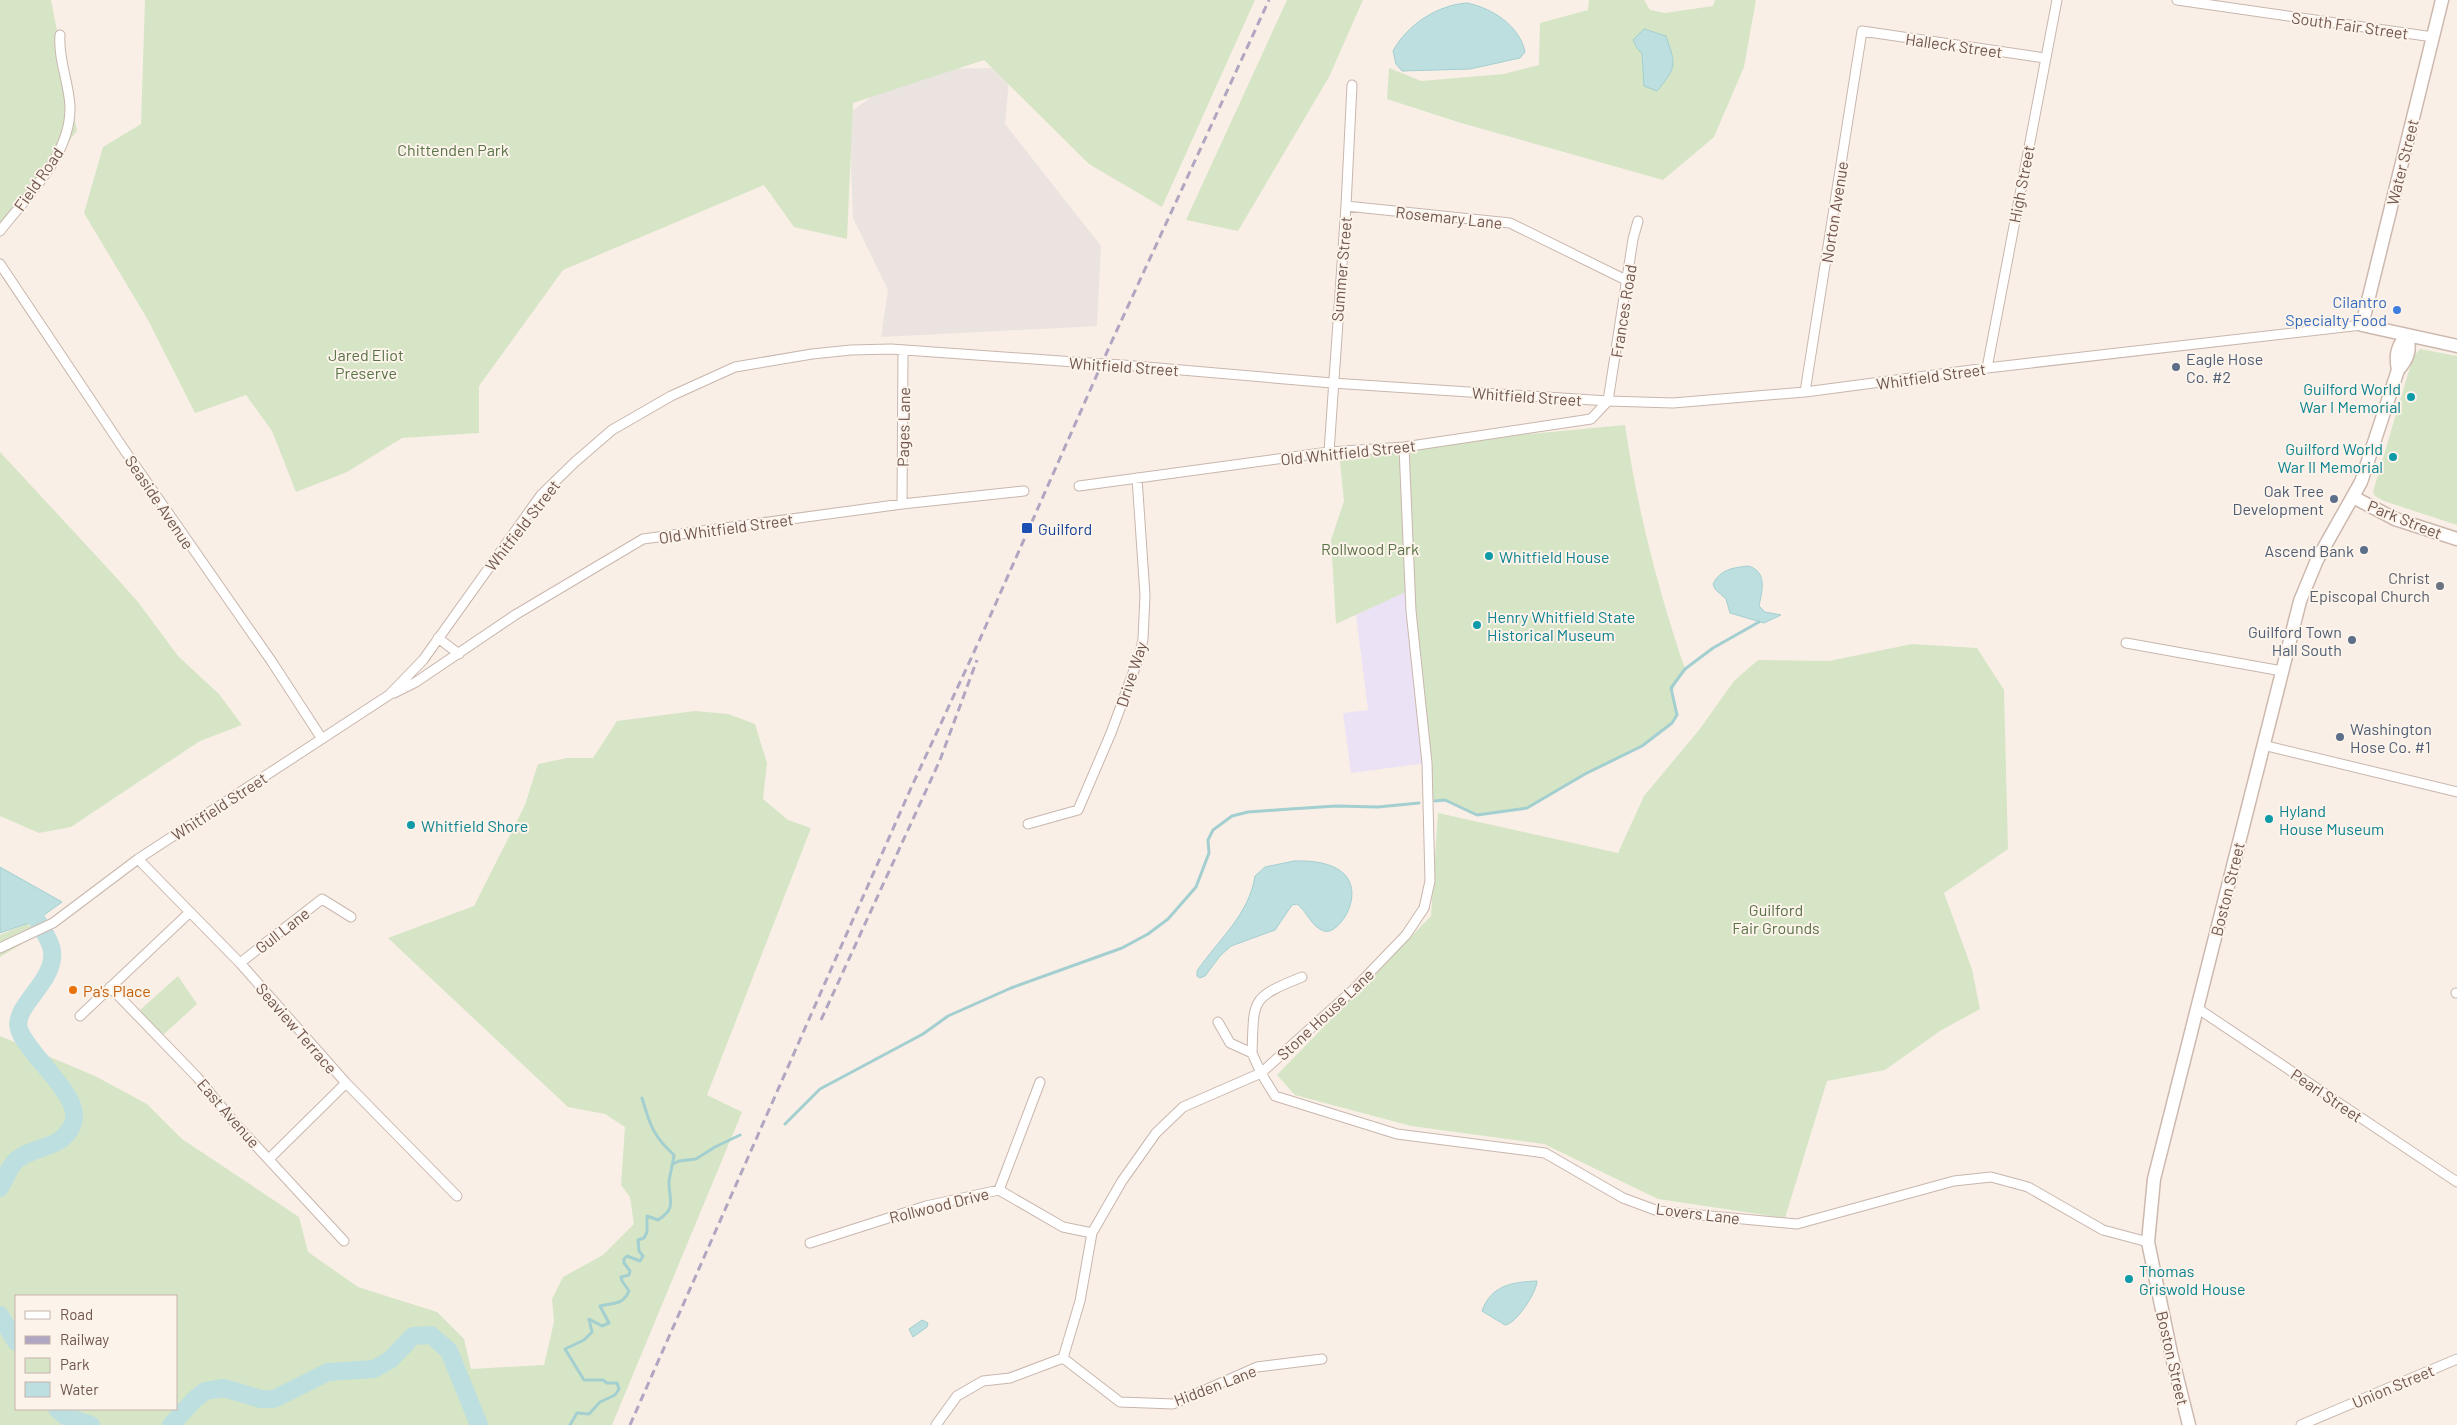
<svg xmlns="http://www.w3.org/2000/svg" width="2457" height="1425" font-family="Barlow,sans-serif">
  <rect width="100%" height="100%" fill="#f9efe6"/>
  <path fill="#eae3df" d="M1010 68 1005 124 1101 246 1097 326 881 337 888 290 853 218 849 113 874 95 928 69Z"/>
  <path fill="#ece2f5" d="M1410 589 1427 763 1351 773 1343 713 1368 710 1356 615Z"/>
  <path fill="#d6e5c6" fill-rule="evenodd" d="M0 0H51L77 131 0 226Z
    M145 0H1255L1162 207 1089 164 984 60 853 103 847 239 794 227 764 185 563 270 479 386V433L402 438 347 472 296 492 272 431 246 395 195 413 148 320 84 213 103 147 141 124Z
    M1287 0H1363L1329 77 1238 231 1186 220Z
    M1589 0H1644L1650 10 1665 13 1713 6 1715 0H1756L1744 67 1714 137 1663 180 1461 123 1387 99 1389 68 1421 81 1504 74 1539 65 1540 23 1588 10ZM1644 29 1666 36 1643 64 1642 54 1634 40Z
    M2420 349 2457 356V525L2384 501 2375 496 2373 492 2413 357Z
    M1625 425C1637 508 1658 590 1685 669 1672 689 1669 692 1677 715L1672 723 1642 746 1585 774 1527 808 1477 815 1445 800 1428 802 1410 590 1336 624 1331 540 1344 501 1339 452Z
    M0 452 113 574 138 602 178 656 219 694 242 725 200 741 71 827 39 833 0 816Z
    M1912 644 1977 648 2004 690 2008 849 1944 893 1972 969 1980 1009 1940 1031 1885 1070 1827 1081 1785 1218 1658 1199 1544 1144 1411 1126 1295 1095 1277 1075 1431 916 1438 813 1618 853 1644 796 1699 730 1734 681 1758 660 1829 661Z
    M695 711 728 714 755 724 767 763 763 799 788 820 811 828 707 1095 742 1112 612 1425H0V1036L95 1076 147 1104 182 1139 299 1217 308 1252 358 1287 437 1312 464 1339 471 1369 544 1365 554 1322 552 1299 563 1277 603 1255 634 1224 630 1197 621 1185 625 1127 605 1114 568 1107 388 938 474 906 525 805 538 764 567 758H593L617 721ZM176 1296V1409H16V1296Z
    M28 923 35 936 0 957V935Z
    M178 976 197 1004 163 1035 140 1010Z"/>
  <path fill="#bddfe0" stroke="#a4cfd0" d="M1467 3C1492 8 1520 26 1525 52L1520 58 1470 69 1402 71 1396 64 1393 51C1407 25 1437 5 1467 3Z
    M1644 29 1666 36C1676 65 1677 67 1657 91L1644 86 1642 54 1637 48 1633 40Z
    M1748 566C1768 571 1762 592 1759 606L1765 612 1781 615 1764 623 1730 613 1726 599 1715 589 1713 584C1721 569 1732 568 1748 566Z
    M1294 861C1389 858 1343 938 1324 931 1311 927 1307 911 1297 904L1292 905 1275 930 1231 946 1220 956 1205 976 1200 978 1197 976V971C1218 940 1249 915 1255 876L1265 867Z
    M0 867 62 902 37 920 0 933Z
    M1537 1281C1537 1292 1516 1324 1505 1325L1482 1311C1491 1285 1513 1282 1537 1281Z
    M922 1320 928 1323 927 1327 913 1337 909 1329Z"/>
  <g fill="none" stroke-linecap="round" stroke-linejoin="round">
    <path stroke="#a4cfd0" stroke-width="3" d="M1435 801 1445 800 1477 815 1527 808 1585 774 1642 746 1672 723 1677 715 1671 688 1685 669 1713 648 1759 622
      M785 1124 820 1089 923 1034 948 1016 1011 988 1122 948 1148 934 1168 919 1196 887 1209 853 1208 840 1213 830 1232 816 1248 812 1290 809 1336 806 1378 807 1419 803
      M673 1164 679 1161 696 1159 715 1147 740 1135
      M570 1425 577 1413 589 1414 600 1402 615 1395 619 1389 617 1383H607L603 1380H584L565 1349 584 1340 592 1332 589 1319 602 1326 609 1323 600 1306C613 1303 623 1305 629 1291L622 1281 621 1277 629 1275 630 1271 624 1263V1259L627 1256 640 1261 643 1256 639 1251 638 1240 644 1238 647 1232V1216L658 1220C677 1208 669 1201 669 1182 670 1173 673 1164 674 1155 653 1136 650 1125 642 1098"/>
    <path stroke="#bddfe0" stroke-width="18" d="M0 1188C5 1180 10 1164 18 1159 38 1144 63 1150 73 1123 83 1096 27 1055 19 1029 12 1006 56 982 52 951 51 941 42 929 37 920
      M0 1315 16 1342
      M57 1409 65 1416 91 1425
      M171 1425 194 1400 205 1391 224 1388 261 1399H274L328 1372 374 1369 390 1360 413 1336 431 1335 449 1351 479 1425"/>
    <g stroke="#c9b6ad" stroke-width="11">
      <path id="street" d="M2177 0 2433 37
        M1346 206 1510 223 1628 281
        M0 231C27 196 71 155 70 107 69 82 58 60 60 35
        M0 264 123 448 272 662 322 739
        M1123 365 1332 383 1608 401 1673 403 1805 392 1987 368 2362 325
        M1987 368 2057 0
        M1805 392 1862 31 2045 58
        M1329 452 1346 206 1352 85
        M1079 486 1329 452 1404 447 1591 419 1608 401 1633 239 1638 221
        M902 504 903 351
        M438 638 459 654
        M2126 643 2282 671
        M394 693 416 682 515 615 643 539 902 504 1024 491
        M2263 745 2457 792
        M1028 824 1078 810 1111 733 1140 654 1143 639 1145 595 1137 478
        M138 859 240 963 346 1083 457 1196
        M0 948 53 923 138 859 389 695 423 660 541 495 575 462 612 430 671 396 735 367 812 354 851 350 891 349 1089 363
        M240 963 322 899 351 917
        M110 987 197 1077 234 1122 344 1241
        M2456 993H2457
        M2197 1008 2457 1182
        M80 1016 190 912
        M1218 1022 1230 1043 1252 1053 1261 1073 1275 1096 1397 1134 1545 1153 1623 1198 1658 1211 1797 1224 1954 1181 1991 1177 2028 1187 2103 1230 2148 1242
        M1252 1053C1254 999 1250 998 1302 977
        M270 1158 346 1083
        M999 1190 1040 1082
        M810 1243 926 1206 999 1190 1063 1227 1092 1233
        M1063 1358 1120 1402 1173 1404 1257 1367 1322 1359
        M936 1425 957 1396 983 1381 1010 1378 1063 1358 1080 1301 1092 1233 1122 1181 1156 1133 1183 1107 1261 1073 1353 990 1406 935 1424 908 1430 881 1427 763 1411 611 1404 447
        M2301 1425 2457 1359"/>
    </g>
    <g stroke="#cdb8ae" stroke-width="15">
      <path id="secondary" d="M2442 0 2362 325 2457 346
        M2398 370C2395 355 2397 346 2407 335
        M2353 497 2395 519 2457 539
        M2189 1425 2171 1353 2148 1242 2154 1179 2300 601 2317 560 2361 482 2398 370C2408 359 2411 350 2407 335"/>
    </g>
    <use href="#street" stroke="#fff" stroke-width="9"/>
    <use href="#secondary" stroke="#fff" stroke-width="12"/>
    <path stroke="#b1a6c1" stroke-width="3" stroke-dasharray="8 5" stroke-linecap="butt" d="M821 1020 940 760 977 660
      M630 1425 911 788 980 639 1111 343 1269 0"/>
    <g stroke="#c9b6ad" stroke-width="11" stroke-linecap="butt">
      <path id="street-bridge" d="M1089 363 1123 365"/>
    </g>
    <use href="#street-bridge" stroke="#fff" stroke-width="9"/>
  </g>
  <circle fill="#3f7fe0" stroke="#fcf3eb" stroke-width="2" cx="2397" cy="310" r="5"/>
  <g fill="#5c6f8a" stroke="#fcf3eb" stroke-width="2">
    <circle cx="2176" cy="367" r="5"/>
    <circle cx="2334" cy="499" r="5"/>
    <circle cx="2364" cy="550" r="5"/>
    <circle cx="2352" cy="640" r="5"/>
    <circle cx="2340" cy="737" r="5"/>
  </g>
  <g fill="#0f9aa8" stroke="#fcf3eb" stroke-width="2">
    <circle cx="2411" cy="397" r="5"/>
    <circle cx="2393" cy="457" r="5"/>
    <circle cx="1489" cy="556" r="5"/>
    <circle cx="1477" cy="625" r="5"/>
    <circle cx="2269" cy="819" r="5"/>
    <circle cx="411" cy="825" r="5"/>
    <circle cx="2129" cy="1279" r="5"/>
  </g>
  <rect fill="#1a4fb4" stroke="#fcf3eb" stroke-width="2" x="1021" y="522" width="12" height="12" rx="2.5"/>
  <circle fill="#6b7280" stroke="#fcf3eb" stroke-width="2" cx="2440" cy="586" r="5"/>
  <circle fill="#e8710a" stroke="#fcf3eb" stroke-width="2" cx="73" cy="990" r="5"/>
  <g text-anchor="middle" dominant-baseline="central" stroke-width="4" stroke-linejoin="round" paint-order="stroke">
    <g font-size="16" fill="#6f554e" stroke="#fcf3eb">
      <text transform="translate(2350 25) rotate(8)">South Fair Street</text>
      <text transform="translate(1954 45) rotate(8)">Halleck Street</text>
      <text transform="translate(2402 162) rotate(-76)">Water Street</text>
      <text transform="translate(38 179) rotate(-55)">Field Road</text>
      <text transform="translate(2021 184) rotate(-79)">High Street</text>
      <text transform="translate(1834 212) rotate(-81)">Norton Avenue</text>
      <text transform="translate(1449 217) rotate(6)">Rosemary Lane</text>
      <text transform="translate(1341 269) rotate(-85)">Summer Street</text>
      <text transform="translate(1623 311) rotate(-81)">Frances Road</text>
      <text transform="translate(1124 366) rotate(4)">Whitfield Street</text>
      <text transform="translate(1931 376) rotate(-8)">Whitfield Street</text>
      <text transform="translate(1527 396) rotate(4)">Whitfield Street</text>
      <text transform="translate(903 427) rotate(-89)">Pages Lane</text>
      <text transform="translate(1348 452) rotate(-6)">Old Whitfield Street</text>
      <text transform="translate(160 502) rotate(56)">Seaside Avenue</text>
      <text transform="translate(2405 519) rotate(22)">Park Street</text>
      <text transform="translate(522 525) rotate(-52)">Whitfield Street</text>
      <text transform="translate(726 528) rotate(-8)">Old Whitfield Street</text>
      <text transform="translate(1131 674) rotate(-72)">Drive Way</text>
      <text transform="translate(219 806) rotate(-33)">Whitfield Street</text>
      <text transform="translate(2227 889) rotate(-76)">Boston Street</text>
      <text transform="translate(282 930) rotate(-38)">Gull Lane</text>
      <text transform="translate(1325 1014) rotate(-43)">Stone House Lane</text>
      <text transform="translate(297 1028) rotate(49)">Seaview Terrace</text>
      <text transform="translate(2327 1095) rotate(34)">Pearl Street</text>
      <text transform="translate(229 1113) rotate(49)">East Avenue</text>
      <text transform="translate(939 1205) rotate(-14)">Rollwood Drive</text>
      <text transform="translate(1698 1213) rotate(7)">Lovers Lane</text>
      <text transform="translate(2173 1358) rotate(77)">Boston Street</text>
      <text transform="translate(1215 1385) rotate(-21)">Hidden Lane</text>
      <text transform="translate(2393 1386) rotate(-23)">Union Street</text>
    </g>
    <g font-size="16" fill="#5a7348" stroke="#fcf3eb">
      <text x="453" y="149">Chittenden Park</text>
      <text x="366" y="354">Jared Eliot<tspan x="366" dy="18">Preserve</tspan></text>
      <text x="1370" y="548">Rollwood Park</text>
      <text x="1776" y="909">Guilford<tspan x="1776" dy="18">Fair Grounds</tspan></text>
    </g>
    <g font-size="16" fill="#366cbe" stroke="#fcf3eb" text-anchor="end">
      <text x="2387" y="301">Cilantro<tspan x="2387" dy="18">Specialty Food</tspan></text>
    </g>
    <g font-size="16" fill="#4e5e75" stroke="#fcf3eb" text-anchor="end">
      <text x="2186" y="358" text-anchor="start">Eagle Hose<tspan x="2186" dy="18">Co. #2</tspan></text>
      <text x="2324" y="490">Oak Tree<tspan x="2324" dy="18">Development</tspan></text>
      <text x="2354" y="550">Ascend Bank</text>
      <text x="2342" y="631">Guilford Town<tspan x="2342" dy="18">Hall South</tspan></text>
      <text x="2350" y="728" text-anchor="start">Washington<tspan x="2350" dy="18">Hose Co. #1</tspan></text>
    </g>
    <g font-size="16" fill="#0d838f" stroke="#fcf3eb" text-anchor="start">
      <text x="2401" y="388" text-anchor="end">Guilford World<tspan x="2401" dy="18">War I Memorial</tspan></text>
      <text x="2383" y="448" text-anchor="end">Guilford World<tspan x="2383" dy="18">War II Memorial</tspan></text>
      <text x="1499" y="556">Whitfield House</text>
      <text x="1487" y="616">Henry Whitfield State<tspan x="1487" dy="18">Historical Museum</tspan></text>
      <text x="2279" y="810">Hyland<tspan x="2279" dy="18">House Museum</tspan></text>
      <text x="421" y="825">Whitfield Shore</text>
      <text x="2139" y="1270">Thomas<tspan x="2139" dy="18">Griswold House</tspan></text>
    </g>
    <g font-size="16" fill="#164399" stroke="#fcf3eb" text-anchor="start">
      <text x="1038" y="528">Guilford</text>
    </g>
    <g font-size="16" fill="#5b616d" stroke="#fcf3eb" text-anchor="end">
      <text x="2430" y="577">Christ<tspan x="2430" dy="18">Episcopal Church</tspan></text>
    </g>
    <g font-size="16" fill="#c56008" stroke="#fcf3eb" text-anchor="start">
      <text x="83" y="990">Pa's Place</text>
    </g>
  </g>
  <rect x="15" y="1295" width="162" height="115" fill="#fcf3eb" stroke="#c4b4ac"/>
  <rect x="25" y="1311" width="25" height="8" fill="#ffffff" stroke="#c4b4ac"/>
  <text x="60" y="1320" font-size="15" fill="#6f554e">Road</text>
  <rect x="25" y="1336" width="25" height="8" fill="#b1a6c1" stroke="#c4b4ac"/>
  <text x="60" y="1345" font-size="15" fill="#6f554e">Railway</text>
  <rect x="25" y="1358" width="25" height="15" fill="#d6e5c6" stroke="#c4b4ac"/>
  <text x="60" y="1370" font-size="15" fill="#6f554e">Park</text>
  <rect x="25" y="1382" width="25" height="15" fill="#bddfe0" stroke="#c4b4ac"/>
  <text x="60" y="1395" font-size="15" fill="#6f554e">Water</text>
</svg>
